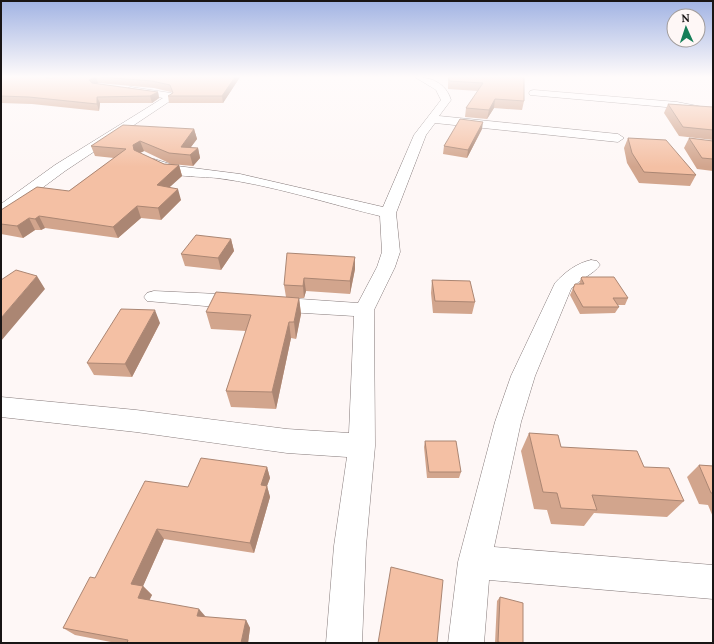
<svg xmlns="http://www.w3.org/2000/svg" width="714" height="644" font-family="Lora,serif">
  <rect width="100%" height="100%" fill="#fef7f6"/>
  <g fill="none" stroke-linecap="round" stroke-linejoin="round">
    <g stroke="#867b7b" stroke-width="1">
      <path id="street" d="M415 77C431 77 446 83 451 100L439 116 618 134 624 138 618 142 435 123 426 135 396 213 400 252 395 267 374 310 375 446 366 546 362 643H326L334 546 347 457 287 453 136 432 1 417V397L136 410 287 429 349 433 354 316 271 311 264 309 261 304 264 299 271 297 358 303 377 267 382 252 380 216C326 203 272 185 217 178 201 176 158 178 147 163L149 160 154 159 177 166 240 174 383 207 414 135 441 100 436 90Z
        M131 87 171 93 173 99 65 171 7 214 1 216V204L55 165 163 98 128 92 126 90 128 88Z
        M534 90 677 102 713 109V115L677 108 530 95 529 93 530 91Z
        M591 260 597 261 600 265C593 275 579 279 571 289L535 376 521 422 494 547 713 565V599L489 580 484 643H448L458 562 495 422 511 376 555 283C565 272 577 263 591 260Z
        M154 291 240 295 247 297 250 302 247 307 240 309 147 301 144 297 147 293Z"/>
    </g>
    <use href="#street" fill="#fff" fill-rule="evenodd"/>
  </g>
  <path fill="#d2a58d" d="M1 77H51L49 78H52L55 77H240L223 103H169L168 96 172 93 171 92 154 88 98 83 96 84 158 92 159 98 152 103H100L99 111 32 104 1 103Z
    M448 77H524V101L522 110 494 108 487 119 465 117 466 108 478 91 448 89Z
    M668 104 713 107V140L679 136 664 113Z
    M194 129 197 139 190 148H198L200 158 193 166 171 164 144 151 140 153 164 164 179 165 182 176 169 187 181 200 161 220 141 218 118 238 45 228 41 230H35L23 238 1 234V210L69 191 114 158 95 156 91 146Z
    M482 129 467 158 443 154 444 146Z
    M628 138 696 175 690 186 639 183 627 163 624 148Z
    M689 138 713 141V171L697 169 684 148Z
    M231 239 234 251 221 270 185 266 181 254Z
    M355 257V269L350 294 306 291 304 298H299L301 314 296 339 291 338 276 409 231 407 226 391 246 331 211 329 206 312 286 297 284 285Z
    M581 278 628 298 625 305H617L619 307 615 313 580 314 570 295 575 284H579Z
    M432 280 475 302 472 314 433 313 431 293Z
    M160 323 132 377 94 375 87 363Z
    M529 433 561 447 644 467 684 501 667 517 594 513 584 526 551 524 547 510 534 509 521 451Z
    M425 441 461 472 459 478H427L424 447Z
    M699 465 713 466V517L708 505 699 504 687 477Z
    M267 467 270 478 267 486 270 497 254 553 164 539 143 586 152 595 149 600 206 617 246 620 250 628 248 643H116L75 635 63 628 95 578 188 487Z
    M500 597 523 643H495L497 601Z"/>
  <path fill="#ab8673" d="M44 77H51L46 81Z
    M95 77H96L98 83 92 87 89 80Z
    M235 77H240L223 103 222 96Z
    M158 92 159 98 152 103 150 96Z
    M97 97 100 103 99 111 97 104Z
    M495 99 494 108 487 119 489 110Z
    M483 122 482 129 467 158 468 150Z
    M194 129 197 139 185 155 181 147Z
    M140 141 144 151 136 155 134 150 133 145Z
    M198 148 200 158 193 166 190 155Z
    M179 165 182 176 160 196 157 185Z
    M178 189 181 200 161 220 158 208Z
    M137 206 141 218 118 238 113 227Z
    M39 216 45 228 41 230 35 219Z
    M29 218 35 230 23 238 17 226Z
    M231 239 234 251 221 270 218 258Z
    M355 257V269L350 294V281Z
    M37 276 45 289 1 341V318Z
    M304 278 306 291 304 298 303 286Z
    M299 298 301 314 296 339 294 322Z
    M155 310 160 323 132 377 125 364Z
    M289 322 291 338 276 409 272 392Z
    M267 467 270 478 267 486 270 497 254 553 250 543 261 485Z
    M157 529 164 539 140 593 131 584Z
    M143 586 152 595 146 607 138 598Z
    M199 609 206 617 197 616Z
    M246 620 250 628 248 643H241Z"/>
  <path fill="#f4c0a4" stroke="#ab8673" d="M1 77H45L46 78H52L55 77H95L89 80 92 83 158 92 150 96 97 97V104L29 97 1 96Z
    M102 77H235L222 96H168L173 93 170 85 152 81Z
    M449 77H524V101L495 99 489 110 466 108 483 83 449 81Z
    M668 104 713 107V130L683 127Z
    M460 119 483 122 468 150 444 146Z
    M123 125 194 129 181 147 198 148 190 155 169 153 140 141 133 145 134 150 164 164 179 165 157 185 178 189 158 208 137 206 113 227 39 216 35 219 29 218 17 226 1 224V210L37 187 69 191 126 149 91 146Z
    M628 138 666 140 696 175 644 172 632 153Z
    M689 138 713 141V159L702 158Z
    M196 235 231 239 218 258 181 254Z
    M287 253 355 257 350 281 304 278 303 286 284 285Z
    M16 270 37 276 1 318V280Z
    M582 277H614L628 298H613L619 307H583L573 289 575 284H584L581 278Z
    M432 280 470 281 475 302 435 301Z
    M216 292 299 298 294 322H289L272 392 226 391 251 315 206 312Z
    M121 309 155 310 125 364 87 363Z
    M529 433 558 435 561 447 637 451 644 467 669 468 684 501 592 495 597 510 561 508 557 493 543 492Z
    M425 441H456L461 472H429Z
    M201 458 267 467 261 485 267 486 250 543 157 529 131 584 143 586 138 598 199 609 197 616 246 620 241 643H127L128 640 63 628 90 577 95 578 145 481 188 487Z
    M699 465 713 466V493H711Z
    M391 567 443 580 437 643H378Z
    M500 597 523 603V643H503L498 642Z"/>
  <linearGradient id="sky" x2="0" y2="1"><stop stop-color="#a1b3e3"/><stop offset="0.46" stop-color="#fffbfb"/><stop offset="1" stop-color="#fffbfb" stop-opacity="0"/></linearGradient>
  <rect width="714" height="167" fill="url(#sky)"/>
  <rect width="714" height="644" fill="none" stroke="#191515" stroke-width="4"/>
  <g transform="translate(686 28) rotate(357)"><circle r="19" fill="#fef7f6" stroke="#a29d9c"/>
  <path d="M0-3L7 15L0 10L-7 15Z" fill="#157e58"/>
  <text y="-6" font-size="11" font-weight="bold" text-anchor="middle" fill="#191515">N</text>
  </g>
</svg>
